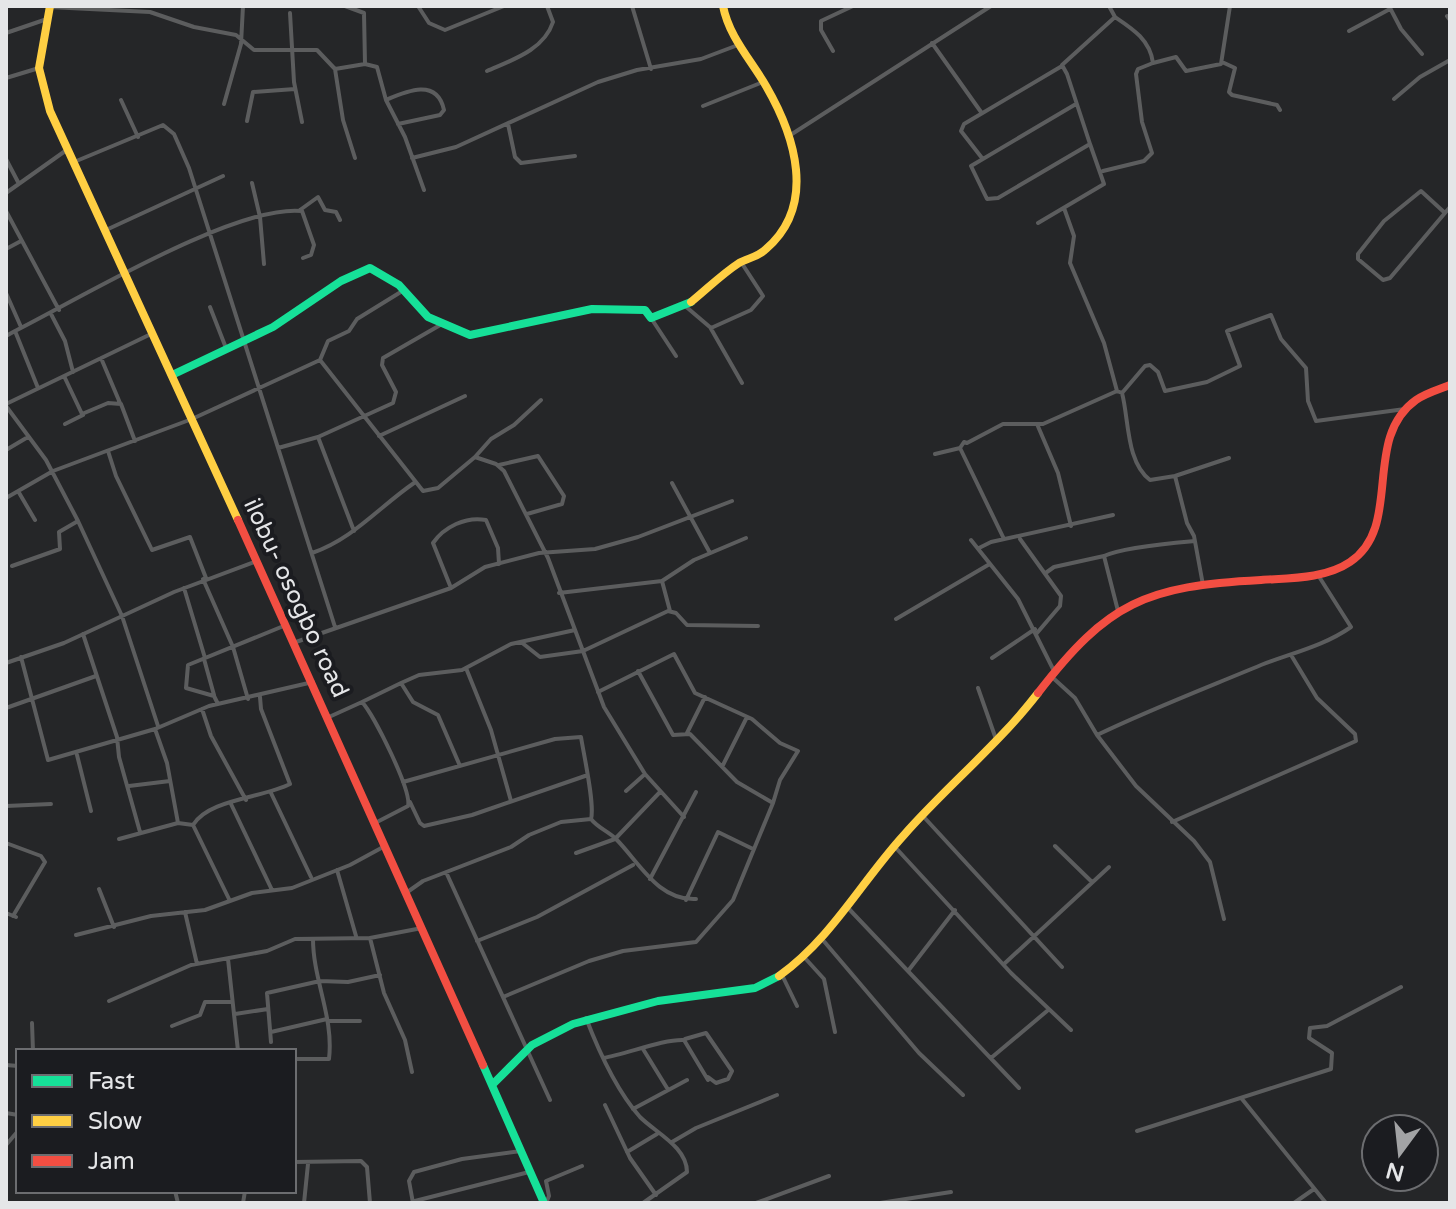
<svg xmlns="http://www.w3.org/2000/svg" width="1456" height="1209" font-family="'Varela Round',sans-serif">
  <rect width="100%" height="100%" fill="#252628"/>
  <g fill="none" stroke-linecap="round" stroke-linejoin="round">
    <path stroke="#5c5d5e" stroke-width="4" d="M345 6 364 13 365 64
      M418 6 429 23 445 30 504 6
      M632 6 651 69
      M1389 6 1401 29 1422 54
      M49 7 150 12 194 27 236 35 254 50H317L335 69 365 64 377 67 386 100 405 137 424 190
      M290 13 294 82 302 122
      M1447 16 1450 20
      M1349 31 1390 9
      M6 33 47 19
      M932 43 981 112
      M833 51 821 30V21L853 6
      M1222 62 1235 68 1229 92 1232 95 1277 105 1280 110
      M1153 63 1176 57 1186 71 1221 64 1230 6
      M335 69 343 120 355 158
      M487 71C512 60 544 50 553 22L547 6
      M6 78 39 68
      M1394 99 1420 77 1450 60
      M121 100 138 137
      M386 100C407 91 437 78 444 110L440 115 398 124
      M224 104 241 44 243 6
      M1076 104 971 166 987 199 998 198 1090 144 1067 74 1062 65 1115 17 1109 6
      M703 106 763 82
      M247 121 253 92 295 89
      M508 124 515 157 521 163 575 156
      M792 134 991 6
      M412 158 456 147 598 82 637 70 701 59 738 45
      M982 158 961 131 964 124 1062 66
      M6 159 18 182
      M74 162 163 125 174 134 189 168 335 627
      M1103 171 1144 161 1152 153 1142 122 1136 74 1138 69 1153 63C1150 40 1133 29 1115 17
      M252 183 260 217 264 264
      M6 193 68 149
      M1064 208 1074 236 1070 263 1104 343 1117 391
      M300 210 318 197 325 210 336 212 340 220
      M6 211 59 310
      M1445 213 1421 191 1384 221 1358 254V259L1383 280 1390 278 1450 207
      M1038 223 1104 184 1090 144
      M106 230 223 176
      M6 249 21 241
      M404 290 357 319 349 331 328 341 320 360 423 491 438 488 475 457 496 464 504 471 548 558 604 707 645 774 684 817
      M6 293 21 327
      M684 305 711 328 751 310 763 296 741 262
      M210 307 226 348
      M51 314 65 341 73 372
      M651 318 676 356
      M710 327 742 383
      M15 331C79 299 236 204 302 211L314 245 311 255 303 258
      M6 336 15 331 38 388
      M101 358 120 403
      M64 376 82 414 108 403 121 404 135 441
      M1122 393C1129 419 1126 462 1150 480L1175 476
      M6 404 151 334
      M6 406 46 460 78 521 122 616 158 726
      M65 424 83 415
      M1037 424 1058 473 1071 526
      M379 436 465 396
      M318 437 354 531
      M278 448 318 437 393 403 396 392 382 365 383 358 442 324
      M960 448 1004 539
      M6 450 28 437
      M108 451 116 476 152 550 190 537 206 578
      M935 454 960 448 964 442 967 443 1003 424H1043L1117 391 1122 393 1145 366 1150 365 1158 372 1165 391 1207 382 1240 366 1227 331 1271 315 1281 339 1306 368 1308 401 1316 421 1405 409
      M475 457 491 439 514 425 541 400
      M499 465 538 456 564 496 562 504 527 514
      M672 483 710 553
      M18 491 35 520
      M6 498 53 471 192 419 320 360
      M1020 539 1061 596 1060 606 1037 633
      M971 540 1018 599 1054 671
      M979 548 991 542 1113 515
      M312 553C353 539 379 507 414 483
      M1104 556C1123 547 1171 543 1194 541
      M12 566 60 549 59 532 78 521
      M1047 572 1054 567 1104 556 1118 611
      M203 579 233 647 248 699
      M662 581 670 611
      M1203 585 1194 536 1187 523 1175 476 1229 458
      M184 588 205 658
      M451 588 433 543C444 527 466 516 486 520L498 548 499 564
      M559 593 662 581 694 560 746 538
      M896 619 988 565
      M83 634 117 737 119 757 140 832
      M296 642 451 588 485 567 539 553 595 549 638 537 732 501
      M521 642 540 657 583 651 668 611 676 613 687 625 758 626
      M21 657 48 760 155 729 209 706 313 682
      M992 658 1035 629
      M204 659 214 695
      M6 663 64 643 174 592 257 561
      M466 668 491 730 511 801
      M1052 677 1075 698 1097 735C1151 709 1206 688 1261 665 1292 653 1324 646 1351 627L1318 575
      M401 683 419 675 462 670 511 644 575 630
      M978 688 997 742
      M598 692 674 654 695 693 752 719 780 743 798 751 780 780 773 803
      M362 702 401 683 413 702 438 715 460 766
      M218 704 214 696 186 688 188 665 286 625
      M6 708 96 676
      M202 709 211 736 246 800
      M329 717 362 702C374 715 412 791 408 806L377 822
      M155 729 167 763 178 823
      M687 733 705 697
      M1097 735 1136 786 1194 841 1210 862 1224 919
      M77 755 91 811
      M723 765 747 717
      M403 782 555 739 581 737C584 756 595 805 591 819 598 828 608 831 616 839 639 862 658 901 696 899
      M129 786 170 781
      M626 791 645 774
      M271 793 311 877
      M410 802 420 823 424 826 472 815 585 776
      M231 804 272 890
      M6 806 51 804
      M922 815 1062 967
      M1172 822 1356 741 1355 734 1317 698 1291 655
      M193 825C208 799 263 798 290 784L261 709 260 697
      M119 839 178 823 193 825 229 899
      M6 843 41 856 45 862 13 916
      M1055 846 1092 882
      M895 847 1011 973 1071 1030
      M576 853 615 839 660 792
      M337 870 356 936
      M446 872 550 1100
      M650 879 696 792
      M99 889 114 927
      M406 893 423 881 511 847 529 835 561 822 591 819
      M686 900 718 832 753 849
      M849 909 1019 1088
      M185 912 197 964
      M6 913 16 917
      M76 935 151 916 205 910 252 893 292 888 350 865 385 846
      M370 938 384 993 405 1040 412 1072
      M822 939 919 1053 963 1095
      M477 941 537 917 633 865
      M804 957 824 979 835 1032
      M228 959 238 1051
      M1004 964 1109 867
      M908 971 955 910
      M782 975 797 1006
      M503 997 589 961 623 951 696 942 733 900 773 803 737 782 690 734 673 735 638 671
      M109 1001 191 965 267 951 295 939 370 938 422 928
      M235 1014 268 1009
      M586 1018C599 1052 616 1090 640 1117 656 1133 687 1147 687 1172L643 1203
      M329 1021H360
      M32 1023 33 1051
      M172 1026 200 1015 205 1002H232
      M271 1032 327 1019
      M685 1039 706 1033 732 1071 728 1079 716 1083 708 1077
      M271 1042 267 993 320 981 348 982 380 975
      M643 1049 667 1088
      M603 1058C627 1054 663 1039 684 1040L708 1080
      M991 1058 1047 1011
      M294 1059H329C334 1017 313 980 313 939
      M6 1065 18 1066
      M1242 1099 1326 1203
      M605 1105 630 1158 656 1195
      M633 1109 687 1080
      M6 1113 18 1115
      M1137 1131 1331 1069 1332 1053 1309 1038 1310 1028 1327 1026 1401 987
      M672 1142 696 1128 777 1095
      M6 1145 18 1131
      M627 1152 657 1134
      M294 1162 361 1161 367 1167 370 1203
      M175 1191 178 1203
      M243 1203 245 1191
      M304 1203 308 1164
      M407 1203 529 1172
      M413 1203 409 1181 414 1172 462 1159 521 1151
      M546 1203 549 1196 546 1181 582 1166
      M756 1203 829 1176
      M880 1203 951 1192
      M1294 1203 1314 1189"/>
    <path stroke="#16e098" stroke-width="8" d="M172 375 273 327 341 281 370 268 399 285 428 317 470 335 592 309 645 310 651 318 691 302
      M483 1065 544 1203
      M492 1085 532 1045 573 1024 658 1001 755 988 779 976"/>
    <path stroke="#ffcf43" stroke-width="8" d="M50 6 39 68 50 111 238 520
      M691 302C707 289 722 274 739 263 748 258 758 257 766 249 817 205 795 136 766 86 751 60 729 37 723 6
      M779 976C832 938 861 882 904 835 947 786 998 745 1038 693"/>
    <path stroke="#f24e42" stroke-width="8" d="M238 520 483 1065
      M1038 693C1108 602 1146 586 1261 580 1289 578 1325 579 1350 562 1404 526 1361 439 1416 400 1426 393 1440 389 1450 385"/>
  </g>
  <g text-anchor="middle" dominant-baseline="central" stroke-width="8" stroke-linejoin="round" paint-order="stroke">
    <g font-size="24" fill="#e5e6e8" stroke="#1b1c20">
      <text transform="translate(296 598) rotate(65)">ilobu- osogbo road</text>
    </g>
  </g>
  <rect width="1456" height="1209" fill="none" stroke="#e5e6e8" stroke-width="16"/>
  <rect x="16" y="1049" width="280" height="144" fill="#1b1c20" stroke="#6c6d70" stroke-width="2"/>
  <rect x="32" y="1075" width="40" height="12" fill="#16e098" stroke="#6c6d70" stroke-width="2"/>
  <text x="88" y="1089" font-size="24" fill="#e5e6e8">Fast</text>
  <rect x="32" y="1115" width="40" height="12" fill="#ffcf43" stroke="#6c6d70" stroke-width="2"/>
  <text x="88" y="1129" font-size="24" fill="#e5e6e8">Slow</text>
  <rect x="32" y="1155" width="40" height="12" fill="#f24e42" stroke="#6c6d70" stroke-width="2"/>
  <text x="88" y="1169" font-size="24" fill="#e5e6e8">Jam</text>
  <g transform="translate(1400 1153) rotate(195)"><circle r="38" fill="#1b1c20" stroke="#6c6d70" stroke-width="2"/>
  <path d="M0-6L14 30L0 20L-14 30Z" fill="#a2a3a5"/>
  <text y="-12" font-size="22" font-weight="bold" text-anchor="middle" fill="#e5e6e8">N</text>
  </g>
</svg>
